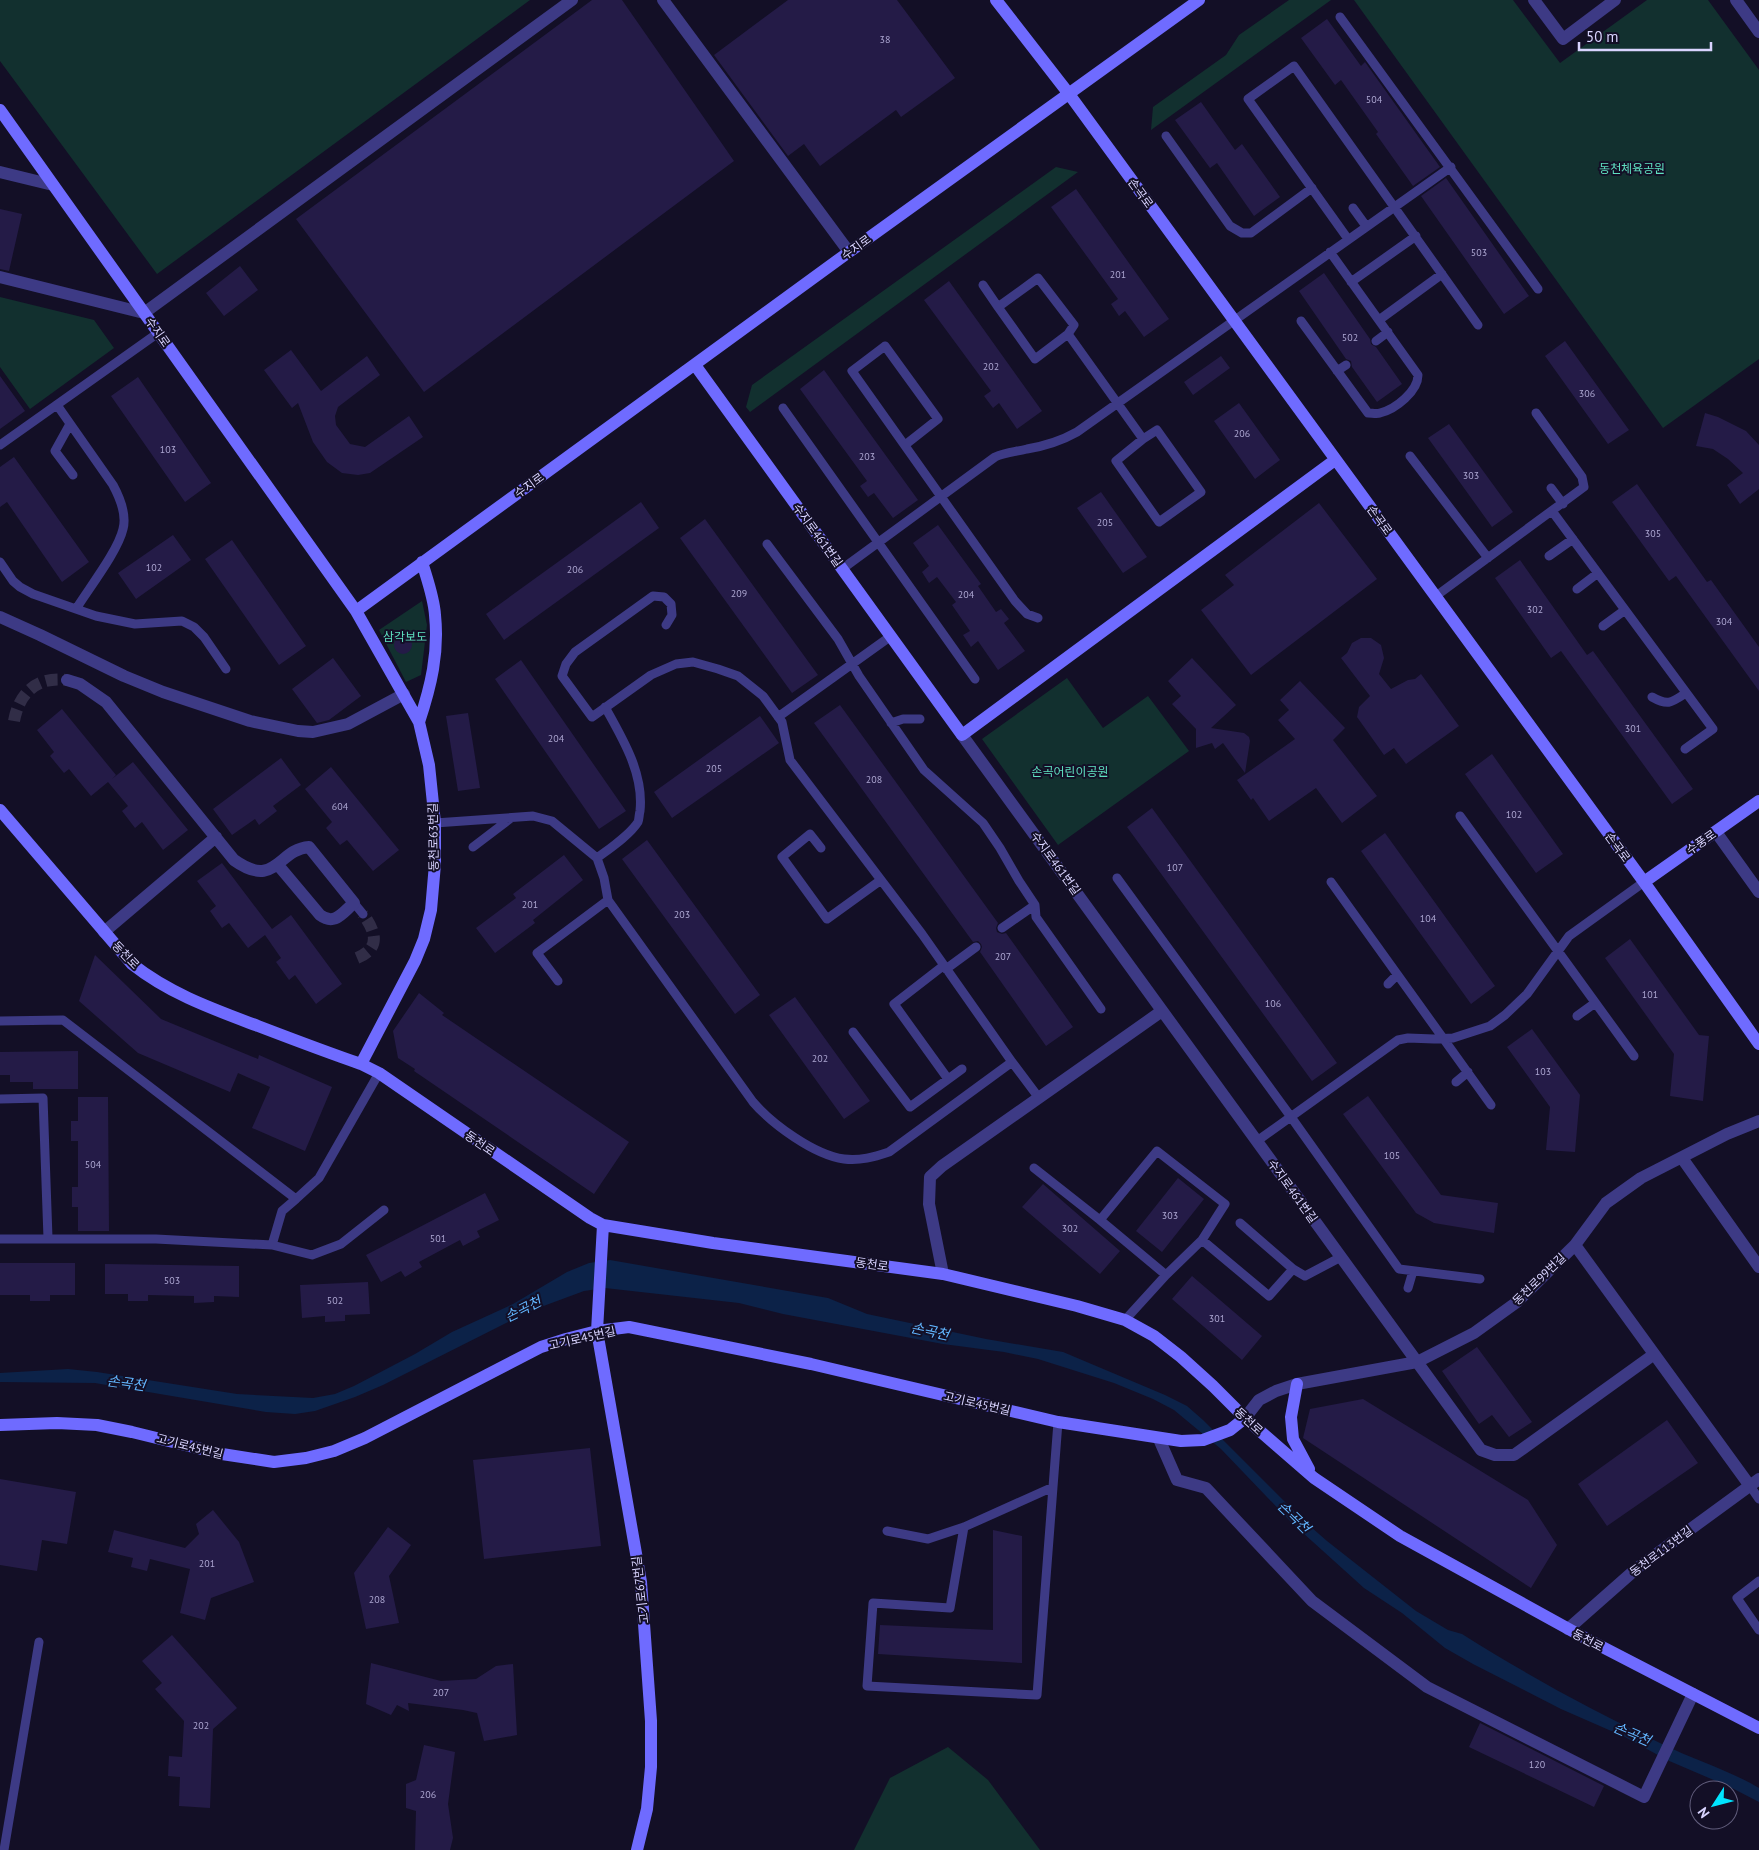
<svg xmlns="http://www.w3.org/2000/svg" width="1759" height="1850" font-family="'PT Sans','Noto Sans KR',sans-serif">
  <rect width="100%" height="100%" fill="#130f26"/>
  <path fill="#12302f" d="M0 0H530L157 274 0 61Z
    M1289 0H1331L1151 130 1153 107 1226 55 1239 35Z
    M1354 0H1513L1560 63 1647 0H1708L1759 70V359L1663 428Z
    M1056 167 1078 172 750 412 746 407 752 385Z
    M0 297 94 320 114 348 30 409 0 367Z
    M422 601 427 625 421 675 406 682 379 630Z
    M1067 678 1103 728 1148 696 1189 751 1058 845 982 739Z
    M948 1747 988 1780 1040 1850H854L890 1778Z"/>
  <path fill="#0c2248" d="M610 1260 828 1298 867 1314 986 1339 1063 1352 1165 1395 1187 1406 1203 1420 1303 1520 1327 1541 1416 1611 1448 1630 1462 1634C1527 1675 1593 1711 1662 1744 1694 1760 1729 1770 1759 1788V1802L1730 1787 1667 1760 1625 1737 1561 1709 1473 1664 1445 1648 1402 1613 1364 1588 1292 1523 1221 1449 1174 1410 1153 1399 1114 1383 1038 1359 1004 1352 943 1344 783 1314 739 1303 605 1288 584 1291 530 1311 383 1385 355 1397 315 1411 295 1414 266 1412 95 1383 0 1382V1373L68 1369 97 1372 237 1394 313 1398 335 1394 354 1386 415 1354 452 1332 513 1304 567 1272 589 1263Z"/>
  <path fill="#241b47" d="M592 0H622L734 161 424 392 296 219Z
    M788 0H897L955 78 901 117 896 110 820 166 804 144 788 156 714 55Z
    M1327 19 1361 66 1365 62 1440 167 1413 186 1376 134 1378 132 1341 80 1335 85 1301 38Z
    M1201 102 1235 150 1242 144 1280 197 1254 216 1217 163 1210 168 1175 120Z
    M1446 178 1529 296 1504 314 1421 196Z
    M1076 189 1169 319 1144 337 1125 311 1119 316 1111 304 1118 299 1051 207Z
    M0 209 22 214 9 271 0 269Z
    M240 266 258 290 224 316 206 293Z
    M1324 273 1370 339 1371 344 1376 347 1402 384 1377 402 1352 367 1351 361 1346 359 1299 291Z
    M949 281 1042 411 1017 429 999 403 993 408 984 396 991 391 924 300Z
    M1565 341 1629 430 1608 444 1545 356Z
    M291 350 321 391 367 356 380 375 338 407 335 416 336 425 350 444 365 447 409 416 423 437 370 473 358 475 342 473 327 462 313 442 298 403 292 408 264 370Z
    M1221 356 1230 368 1193 395 1184 382Z
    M824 370 918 500 893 518 874 493 868 497 860 486 867 481 800 389Z
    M0 376 25 411 0 429Z
    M138 377 211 483 185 502 111 396Z
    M1239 403 1280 460 1255 479 1214 421Z
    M1705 413 1718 417 1746 431 1759 445V489L1740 504 1727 485 1743 473 1728 459 1713 449 1696 446Z
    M1449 424 1513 512 1492 527 1428 438Z
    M14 457 89 562 62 582 7 502 0 507V467Z
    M1637 484 1707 582 1711 580 1759 647V691L1676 576 1669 581 1612 502Z
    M1101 492 1147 557 1123 573 1077 508Z
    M641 502 659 528 504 640 486 614Z
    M1319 503 1377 579 1251 675 1201 610 1234 585 1225 575Z
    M705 519 818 675 792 693 680 538Z
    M938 525 981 584 978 586 996 612 1001 609 1009 619 1004 623 1025 651 998 670 978 641 971 647 963 635 970 631 952 605 956 602 937 577 929 583 922 572 929 566 913 543Z
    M173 535 191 560 136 599 118 573Z
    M232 540 306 646 279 665 205 559Z
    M1520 560 1587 655 1593 651 1693 789 1672 804 1561 651 1551 658 1495 578Z
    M394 645a9 9 0 1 1 18 0a9 9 0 1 1-18 0Z
    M1361 638H1371L1381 645 1384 658 1379 674 1391 689 1408 680 1415 679 1421 674 1459 726 1406 764 1394 748 1384 755 1357 717 1359 707 1370 696 1341 658 1347 653 1352 643Z
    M333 658 361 696 329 720 317 723 292 689Z
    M1192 658 1236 705 1211 728 1244 733 1249 737 1250 741 1245 773 1223 743 1215 749 1212 743 1196 748V729L1172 704 1181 696 1168 681Z
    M521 660 626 811 599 829 495 679Z
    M1300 681 1345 728 1333 740 1377 796 1342 823 1316 788 1269 821 1253 798 1251 800 1237 780 1295 739 1278 720 1289 710 1280 700Z
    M840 705 998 923 996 928 997 932 1002 934 1006 933 1073 1027 1046 1046 980 952 982 947 981 944 978 941 973 942 814 723Z
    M62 709 116 775 112 779 133 762 188 830 163 850 142 822 135 828 122 811 128 806 108 782 91 796 69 769 64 773 50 756 54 752 37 730Z
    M468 713 480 788 458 791 446 716Z
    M760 716 779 743 672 818 654 792Z
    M1492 754 1563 854 1536 873 1465 774Z
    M281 758 301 785 273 806 277 811 259 825 255 819 232 835 213 809Z
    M331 767 399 850 373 871 347 840 340 845 326 828 332 822 305 789Z
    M1152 808 1337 1063 1312 1081 1127 827Z
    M1385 833 1495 986 1471 1004 1361 851Z
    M647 840 760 995 735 1014 622 859Z
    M564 855 583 880 533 920 535 923 495 953 476 928 516 898 513 894Z
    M222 863 272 929 291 915 342 984 316 1004 295 975 289 980 276 962 281 958 265 935 248 948 229 923 222 928 210 911 216 906 197 881Z
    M1630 939 1699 1035 1709 1036 1703 1101 1670 1096 1674 1054 1605 958Z
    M95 955 161 1019 258 1059 259 1055 332 1087 305 1151 252 1128 270 1087 238 1073 230 1092 138 1053 79 1001Z
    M419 993 444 1013 442 1015 629 1142 594 1194 414 1071 415 1069 398 1058 393 1031Z
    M795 997 870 1101 844 1119 769 1015Z
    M1532 1029 1580 1095 1575 1152 1546 1150 1550 1107 1507 1047Z
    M78 1051V1089H33V1082H10V1075H0V1052Z
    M1368 1096 1441 1195 1498 1203 1494 1233 1434 1223 1416 1213 1343 1114Z
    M78 1097H108L109 1231H78V1207H72V1187H78V1141H71V1121H78Z
    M1178 1178 1204 1199 1162 1252 1136 1231Z
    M1043 1184 1120 1251 1100 1274 1022 1207Z
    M485 1193 499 1220 477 1231 480 1237 463 1246 460 1240 419 1262 422 1267 405 1277 401 1271 381 1282 366 1255Z
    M0 1263H75V1295H50V1301H30V1295H0Z
    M105 1264 239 1266V1297L214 1296V1302L194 1303V1296L148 1295V1301H128V1294H105Z
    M1192 1276 1262 1336 1242 1360 1172 1299Z
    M368 1282 370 1314 345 1315V1321L325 1322V1316L302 1318 300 1285Z
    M1477 1347 1532 1422 1509 1437 1492 1415 1479 1424 1442 1371Z
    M1363 1399 1528 1500 1557 1545 1531 1588 1303 1438 1310 1409Z
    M1667 1420 1698 1463 1607 1526 1578 1484Z
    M590 1448 601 1546 484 1559 473 1460Z
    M0 1479 76 1492 67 1544 42 1540 37 1571 0 1565Z
    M213 1510 239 1542 254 1582 211 1598 205 1620 180 1613 190 1569 150 1559 147 1571 131 1567 133 1558 108 1552 114 1530 185 1548 199 1534 196 1524Z
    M388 1527 411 1545 389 1576 399 1623 366 1629 354 1573Z
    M993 1530 1022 1536V1663L878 1654 880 1625 993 1630Z
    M172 1635 237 1708 213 1729 210 1808 179 1806 180 1777 168 1776 169 1756 182 1757 184 1721 155 1689 162 1683 142 1661Z
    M371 1663 441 1681 476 1679 496 1666 513 1664 517 1735 484 1741 477 1713 463 1710 408 1703 409 1711 397 1705 391 1715 366 1704Z
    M1480 1723 1604 1786 1594 1807 1469 1747Z
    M424 1745 455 1752 448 1804 453 1838 450 1850H415L416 1811 406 1808V1784L416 1780Z"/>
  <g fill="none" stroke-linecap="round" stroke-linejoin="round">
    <path stroke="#312d47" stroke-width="12" stroke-dasharray="12 6" stroke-linecap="butt" d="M14 721C19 693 37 676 67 680
      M357 958C381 948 376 932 363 914"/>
    <path stroke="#3d3a85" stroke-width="9" d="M1340 17 1538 289
      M1166 136 1230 226 1242 233H1251L1312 188
      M1353 208 1366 226
      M1348 239 1248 99 1294 66 1478 325
      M1351 282 1416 236
      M983 285 998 307
      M1379 320 1442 274
      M1301 321 1368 413C1372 413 1377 414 1380 413 1396 409 1418 391 1418 375L1330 252
      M1068 334 1035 359 998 307 1038 278 1074 325 1068 334 1143 439 1157 430 1201 492 1159 522 1116 461 1143 439
      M1376 341 1388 332
      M1337 371 1346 365
      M57 405 113 485C120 498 127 514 123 529 118 551 89 588 76 609
      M783 408 975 679
      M70 424 55 451 73 475
      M0 445 158 333
      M905 445 938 419 885 346 852 371 1015 601 1027 614 1038 618
      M1410 456 1488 558
      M1551 488 1563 504
      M1552 511 1713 729 1685 749
      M767 544 838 639 859 676 924 770 983 823 1000 848 1019 881 1035 905 1036 917 1101 1009
      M1549 556 1573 539
      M0 562 13 581 20 587 33 594 96 616 135 624 182 621 194 627 204 637 226 669
      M842 569 995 457C1006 452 1015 452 1027 449 1045 446 1061 441 1077 432L1451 167
      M1577 589 1598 573
      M1436 596 1584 487 1582 477 1536 413
      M666 625 672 615 671 604 664 597 653 596 575 652 566 664 562 676 592 717 651 675 676 664 693 662 718 669 738 676 763 696 782 722 790 760 922 934 1012 1062 1039 1098
      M1603 626 1625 610
      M1652 697C1668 706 1671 703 1686 693
      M778 717 891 636
      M891 723 903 719H920
      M1460 816 1634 1056
      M435 823 533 816 552 821 597 858 604 878 608 900 753 1102C772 1124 814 1155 844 1159 860 1161 874 1157 889 1152L1012 1062
      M473 847 511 818
      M821 848 810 834 782 857 827 919 881 880
      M597 858C609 849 630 835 638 822 639 820 639 815 640 811 644 774 623 739 605 707
      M1117 878 1291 1117 1399 1269 1480 1279
      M1331 882 1491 1105
      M354 903 363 914
      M1002 928 1035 905
      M943 966 894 1004 948 1079
      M946 969 976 947
      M558 981 537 953 608 900
      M1388 984 1397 975
      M1577 1016 1595 1003
      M0 1021 63 1020 296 1199 319 1178 379 1073
      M853 1032 910 1107 962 1069
      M1456 1082 1468 1072
      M0 1099 43 1098 48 1238
      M1257 1141 1398 1040 1408 1038 1434 1039 1453 1038 1490 1026 1505 1015 1527 994 1569 936 1644 882
      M1034 1168 1100 1220
      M1240 1223 1293 1269
      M0 1239H156L272 1245 282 1211 296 1199
      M272 1245 312 1255 341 1244 384 1210
      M1166 1275 1100 1220 1157 1151 1225 1204 1202 1240
      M1408 1288 1413 1271
      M1125 1320 1166 1275 1202 1240 1269 1296 1293 1269 1305 1276 1341 1257
      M1750 1486 1759 1499
      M964 1527 950 1608 873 1603 867 1686 1037 1695 1058 1422
      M887 1531 928 1539 964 1527 1053 1487
      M1759 1581 1737 1598 1759 1630
      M4 1850 39 1642"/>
    <path stroke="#3d3a85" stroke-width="12" d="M663 0 849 252
      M1534 0 1563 39 1615 0
      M1736 0 1759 32
      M0 172 53 185
      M0 277 144 313 572 0
      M0 617 40 635 124 676 163 692 250 721 298 731 313 732 348 724 404 694
      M67 680 80 684 106 702 234 860C276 890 278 849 309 847L354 903C342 913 335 926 320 915L278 865
      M962 735 1481 1450 1495 1455H1514L1653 1355
      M1716 832 1759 892
      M104 932 216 837
      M1682 1158 1759 1267
      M1575 1245 1750 1486
      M943 1274 929 1204 930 1177 942 1166 1162 1011
      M1245 1418 1259 1400 1276 1391 1297 1384 1417 1362 1474 1333 1517 1302 1575 1245 1606 1203 1641 1178 1727 1134 1759 1121
      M1159 1439 1177 1480 1206 1488 1312 1601 1427 1687 1644 1797 1693 1694
      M1568 1629 1636 1569 1759 1479"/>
    <path stroke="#6f6bff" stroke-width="12" d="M996 0 1069 94 1644 882 1759 1044
      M0 110 356 611 419 722 429 765 435 823V864L431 910 424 939 415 961 361 1064
      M695 365 962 735 1335 460
      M356 611 849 252 1199 0
      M419 722C431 686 439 653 435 615 434 598 427 579 422 562
      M0 810 132 964C170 994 213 1009 258 1026 292 1039 326 1052 361 1064L379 1073 590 1218 603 1225 713 1243 943 1274 1077 1306 1125 1320 1154 1336 1181 1357 1213 1386 1245 1418 1314 1478 1400 1536 1585 1638 1759 1728
      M1644 882 1759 801
      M603 1225 597 1331 641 1582 651 1721V1767L647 1809 637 1850
      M1297 1384 1291 1417 1293 1439 1309 1469
      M0 1425 57 1423 97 1425 132 1432 222 1454 274 1462 306 1458 334 1451 365 1438 541 1347 566 1339 597 1331 629 1327 811 1364 1058 1422 1181 1441 1203 1440 1230 1430 1245 1418"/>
  </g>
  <g text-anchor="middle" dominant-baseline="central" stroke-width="4" stroke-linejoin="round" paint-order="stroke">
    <g font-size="10" fill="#aca6d1">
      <text x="885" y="39">38</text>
      <text x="1374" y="99">504</text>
      <text x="1479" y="252">503</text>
      <text x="1118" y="274">201</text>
      <text x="1350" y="337">502</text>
      <text x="991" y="366">202</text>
      <text x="1587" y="393">306</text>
      <text x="1242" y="433">206</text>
      <text x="168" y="449">103</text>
      <text x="867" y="456">203</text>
      <text x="1471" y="475">303</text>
      <text x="1105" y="522">205</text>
      <text x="1653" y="533">305</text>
      <text x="154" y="567">102</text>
      <text x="575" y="569">206</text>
      <text x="739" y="593">209</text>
      <text x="966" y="594">204</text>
      <text x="1535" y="609">302</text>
      <text x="1724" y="621">304</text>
      <text x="1633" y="728">301</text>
      <text x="556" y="738">204</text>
      <text x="714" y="768">205</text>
      <text x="874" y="779">208</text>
      <text x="340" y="806">604</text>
      <text x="1514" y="814">102</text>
      <text x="1175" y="867">107</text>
      <text x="530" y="904">201</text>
      <text x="682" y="914">203</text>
      <text x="1428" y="918">104</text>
      <text x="1003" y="956">207</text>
      <text x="1650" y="994">101</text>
      <text x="1273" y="1003">106</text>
      <text x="820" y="1058">202</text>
      <text x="1543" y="1071">103</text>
      <text x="1392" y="1155">105</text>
      <text x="93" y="1164">504</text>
      <text x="1170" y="1215">303</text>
      <text x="1070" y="1228">302</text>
      <text x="438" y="1238">501</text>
      <text x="172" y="1280">503</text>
      <text x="335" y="1300">502</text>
      <text x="1217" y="1318">301</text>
      <text x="207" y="1563">201</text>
      <text x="377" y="1599">208</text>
      <text x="441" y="1692">207</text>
      <text x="201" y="1725">202</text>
      <text x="1537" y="1764">120</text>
      <text x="428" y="1794">206</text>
    </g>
    <g font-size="12" fill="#5fe0c0" stroke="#130f26">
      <text x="1632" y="168">동천체육공원</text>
      <text x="405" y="636">삼각보도</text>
      <text x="1070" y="771">손곡어린이공원</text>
    </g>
    <g font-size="12" fill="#d9d4ff" stroke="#130f26">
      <text transform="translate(1141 193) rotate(54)">손곡로</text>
      <text transform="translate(856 247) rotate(-36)">수지로</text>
      <text transform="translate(158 332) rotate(55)">수지로</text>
      <text transform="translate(529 485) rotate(-36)">수지로</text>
      <text transform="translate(1380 520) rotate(54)">손곡로</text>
      <text transform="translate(818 535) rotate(54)">수지로461번길</text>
      <text transform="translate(433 837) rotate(-91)">동천로63번길</text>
      <text transform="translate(1701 842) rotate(-35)">수풍로</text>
      <text transform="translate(1618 847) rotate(54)">손곡로</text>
      <text transform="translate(1056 863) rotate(54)">수지로461번길</text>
      <text transform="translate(126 955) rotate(46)">동천로</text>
      <text transform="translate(480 1143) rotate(35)">동천로</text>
      <text transform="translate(1293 1191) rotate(54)">수지로461번길</text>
      <text transform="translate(872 1264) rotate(8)">동천로</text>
      <text transform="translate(1539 1279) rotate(-44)">동천로99번길</text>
      <text transform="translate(582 1338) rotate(-13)">고기로45번길</text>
      <text transform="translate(977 1403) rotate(13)">고기로45번길</text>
      <text transform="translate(1249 1421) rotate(43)">동천로</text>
      <text transform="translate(190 1446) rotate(14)">고기로45번길</text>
      <text transform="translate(1661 1551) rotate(-37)">동천로113번길</text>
      <text transform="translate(640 1590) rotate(-97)">고기로67번길</text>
      <text transform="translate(1588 1640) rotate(28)">동천로</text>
    </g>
    <g font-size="14" font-style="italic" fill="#62b6ff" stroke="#130f26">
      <text transform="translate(523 1309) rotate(-27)">손곡천</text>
      <text transform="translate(930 1331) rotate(12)">손곡천</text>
      <text transform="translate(126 1383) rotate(8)">손곡천</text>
      <text transform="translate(1294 1517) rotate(44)">손곡천</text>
      <text transform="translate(1632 1734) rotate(23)">손곡천</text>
    </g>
  </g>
  <g transform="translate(1714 1805) rotate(234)"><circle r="24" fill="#130f26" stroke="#625e7d"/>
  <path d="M0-4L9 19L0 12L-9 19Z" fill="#00e5ff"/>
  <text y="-8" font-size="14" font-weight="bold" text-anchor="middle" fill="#d9d4ff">N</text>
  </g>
  <path d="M1579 42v8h132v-8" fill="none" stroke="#d9d4ff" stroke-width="2.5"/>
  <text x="1586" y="42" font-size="15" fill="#d9d4ff" stroke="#130f26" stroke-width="4" paint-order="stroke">50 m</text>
</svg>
